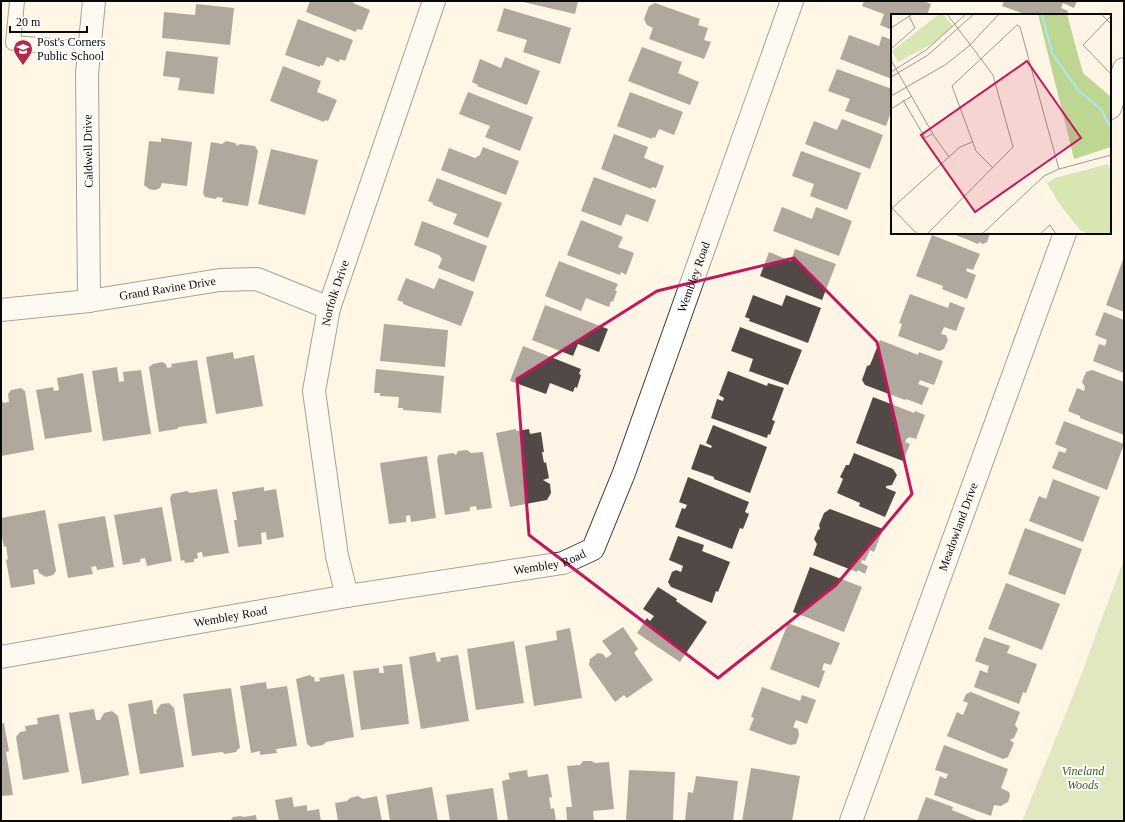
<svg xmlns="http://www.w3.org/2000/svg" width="1125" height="822" font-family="Georgia,serif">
  <rect width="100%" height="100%" fill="#fff5e6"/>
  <path fill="#bdd792" d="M1124 559V821H1022L1076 688Z"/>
  <path fill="#524946" d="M310 1H354L353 3 370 10 362 30 357 29 356 32 306 12Z
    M519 1H578L575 14Z
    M864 1H923L931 4 927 15H892V30L880 25 884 14 862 6Z
    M1004 1H1077L1074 8 1063 3 1061 8 1068 11 1067 15H1027L1002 6Z
    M655 3 700 19 698 25 708 28 704 40 711 42 704 59 649 39 653 28 647 25 644 19 649 6Z
    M196 4 234 8 230 45 162 38 164 12 195 15Z
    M504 8 571 28 560 64 523 52 527 40 497 31Z
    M298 19 353 40 345 61 340 59 339 62 327 57 323 66 320 65V67L285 55Z
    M849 35 879 46 882 36 892 40V79L840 59Z
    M642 47 682 62 678 73 699 82 690 105 628 81Z
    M166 51 218 57 214 94 178 90 180 78 163 76Z
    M505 57 540 71 527 105 477 86 478 85 472 82 480 59 501 68Z
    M283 66 321 81 317 92 337 100 328 121 325 120 324 122 270 101Z
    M837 69 892 89V109L886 126 845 111 850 99 828 91Z
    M468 92 533 117 520 151 485 137 490 126 459 114Z
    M630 92 683 112 674 135 659 129 655 138 652 137V139L617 126Z
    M842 119 883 135 870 169 805 144 814 121 837 130Z
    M614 134 648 147 644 158 664 166 656 188 652 187 651 189 601 169Z
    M161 138 192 142 187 186 162 183 160 188 155 190 149 189 144 185 149 141 161 142Z
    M226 141 235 143 237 146 240 144 255 146 258 151 248 206 222 202 223 198 217 197 216 199 205 197 203 193 211 142 222 144Z
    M483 147 519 161 506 195 441 170 449 148 475 158 480 155Z
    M271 149 318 160 305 215 258 204Z
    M801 151 861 173 847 210 810 196 814 184 792 176Z
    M594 177 656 200 648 222 626 214 621 226 581 211Z
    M437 178 502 203 488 238 453 224 457 214 433 205V203L428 201Z
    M782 207 812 219 816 207 852 221 839 256 773 231Z
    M581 220 623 237 618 247 634 253 626 275 621 272 620 275 567 255Z
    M422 221 487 246 474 282 438 268 442 259 439 255 414 245Z
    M951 233H990L987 242 983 244 979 242 978 244Z
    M932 235 980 254 973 270 967 268 966 271 976 275 967 299 942 289 943 286 916 276Z
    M795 249 836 264 822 300 760 276 769 252 791 261Z
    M1124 257V312L1106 305Z
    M559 261 618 284 615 290 617 291 613 302 611 301 609 307 586 298 581 311 545 296Z
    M406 278 434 289 439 278 474 292 461 326 403 304V302L397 300Z
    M910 294 948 308 950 302 965 308 956 331 944 327 941 334 946 335 948 340 944 349 939 351 898 336 902 324 899 323Z
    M753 295 782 306 786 295 821 308 808 343 749 321 750 319 745 317Z
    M545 305 608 329 599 352 578 344 573 356 532 340Z
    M1104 312 1124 320V373L1093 361 1099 344 1105 346 1107 340 1095 335Z
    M384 324 448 330 445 367 380 361Z
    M740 327 802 350 788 385 749 371 753 359 731 351Z
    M880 340 918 355 919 352 943 361 934 385 920 380 918 384 929 388 922 405 906 399 905 400 865 385 862 380 867 366 870 365Z
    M523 346 581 369 579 374 581 375 577 388 575 387 573 392 550 383 546 394 510 381Z
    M233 352 234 359 254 355 263 406 216 414 206 357Z
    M197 360 207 423 179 427 177 429 159 432 149 367 153 364 162 362 166 364 167 368 172 367 171 364Z
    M117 367 119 382 124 381 123 372 141 370 151 434 103 441 92 371Z
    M376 369 444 376 441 413 403 410V408H398L399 397 380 396V393H374Z
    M1092 370 1124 382V435L1080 418V416L1068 411 1077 388 1084 391 1085 387 1082 382 1086 372Z
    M728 371 767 386 768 383 784 388 772 420 775 421 770 435 768 434 767 438 711 418 717 399 723 401 724 398 719 395Z
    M83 373 92 432 45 439 36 390 53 387 54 391 59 390 57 378Z
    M21 388 25 391 34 450 1 456V397L3 403 9 402 8 394 11 390Z
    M873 397 914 413 915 411 925 415 916 439 909 437V438H907L905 442 910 444 903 461 856 443Z
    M1064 421 1124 444 1107 490 1052 468 1059 451 1065 453 1067 449 1055 444Z
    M713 425 767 447 750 493 714 479V477L691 469 700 444 711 448 712 446 706 443Z
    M516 429V431L529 429 530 434 541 432 544 452H542L544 463 546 462 549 478 543 480 550 484 551 493 547 500 510 507 496 433Z
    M467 450 471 453 483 452 492 508 477 510 476 506 470 507V511L445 515 437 459 439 455 453 453 456 455 458 451Z
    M854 453 893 469 897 475 892 485 886 486V488L896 492 885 517 859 506 860 503 837 493 843 479 840 477 846 465H849Z
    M427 456 436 518 411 522 410 515 406 516V522L389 524 380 463Z
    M688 477 749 502 745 512 749 514 743 529 740 528 732 549 675 527 682 508 685 509 687 505 679 502Z
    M1053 479 1100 497 1083 542 1029 521 1039 496 1046 499Z
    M264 487V491L276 489 284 537 267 540 266 532 261 533 262 544 238 547 234 520H237L232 492Z
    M217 489 229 553 203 557 202 552 197 553 198 558 194 559V562L185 563 184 560 181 561 170 498 172 494 187 491 190 493Z
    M162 507 172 561 147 566 145 558 140 559V562L123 565 114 515Z
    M830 509 883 529 874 552 870 550 865 561 862 560 861 563 868 566 865 574 858 570 857 572 813 555 817 544 814 539 818 530 820 529 819 525 824 513Z
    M45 510 56 571 53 575 46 577 39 573 38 569 33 570 35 584 11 588 6 560 8 559 6 546 4 547 1 532V518Z
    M105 516 114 567 97 570 96 566 91 567 93 574 68 578 58 524Z
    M1025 528 1082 549 1065 595 1008 574Z
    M678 536 704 545 702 551 730 562 718 592 716 591 712 603 671 587 668 582 672 572 676 570 681 572 683 566 669 560Z
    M810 567 862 587 844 632 793 612Z
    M1006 583 1060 604 1042 650 988 629Z
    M658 587 677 599 676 601 707 622 680 662 637 633 647 618 650 621 654 616 643 609Z
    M788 623 840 643 831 665 824 663 822 670 825 671 819 688 770 669Z
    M623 627 638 649 634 653 653 680 627 698 624 695 615 702 589 665 590 659 598 653 603 654 606 658 612 654 602 641Z
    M570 628 582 698 534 706 525 646 557 640 556 631Z
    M984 637 1010 646 1007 653 1037 664 1026 693 1023 692 1019 704 974 687 980 670 987 673 989 666 975 661Z
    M514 641 524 703 476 710 467 649Z
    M435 652 437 662 441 661 440 658 458 655 469 721 421 729 409 657Z
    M402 664 409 724 361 730 353 671 379 668V673H384L383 666Z
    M344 674 354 737 326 742 323 745 311 747 307 744 296 679 310 675 312 677H314L315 682 320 681 319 678Z
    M266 682 267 689 287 686 297 746 276 749 277 753 260 755V751L251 753 240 686Z
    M762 687 800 701 802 695 816 700 807 724 796 720 793 727 798 729 799 735 796 744 790 745 749 730 754 718 751 717Z
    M231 688 240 748 238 749 236 752 225 754 222 752 192 756 183 694Z
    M971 692 1020 712 1015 725 1018 729 1014 738 1010 740 1014 743 1008 757 1003 759 947 736 957 712 963 715 968 703 963 701 966 694Z
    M152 700 154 714H157L156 711 161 704 169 703 174 708 184 767 140 774 128 704Z
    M94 709 96 720H100L104 713 112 711 118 716 129 775 82 784 69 713Z
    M59 714 69 772 23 780 16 737 20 732 26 731 25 726 38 724 37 718Z
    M4 723 9 751 6 752 13 795 1 796V724Z
    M944 745 1008 769 1001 788 1009 792 1010 796 1008 802 1001 806 994 805 991 816 934 795 940 776 946 779 948 774 935 770Z
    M583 761H591L595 763 609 762 614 809 593 811 594 821H567L566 807H572L567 766 580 765Z
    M751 768 800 776 792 821H742Z
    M527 770 528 777 548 774 552 797 549 798 551 809 554 808 556 821H508L502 781 510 779 508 773Z
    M629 770 675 772 673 821H648V820H643V821H626Z
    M696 776 738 781 733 821H685L688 792 693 793Z
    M432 787 438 821H390L386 795Z
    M493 788 498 821H450L446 795Z
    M358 796 363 799 377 796 382 821H338L335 803 347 801 350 798Z
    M292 797 294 807 307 805V811L319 809 321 821H279L275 800Z
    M926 797 953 807 952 810 979 821H917Z
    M256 815 257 821H230L233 817 240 816 244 817Z"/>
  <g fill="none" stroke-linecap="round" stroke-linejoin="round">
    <g stroke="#3c3c3c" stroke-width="16">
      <path id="lane" d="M17 1 13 43 89 49"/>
    </g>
    <g stroke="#3c3c3c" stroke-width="24">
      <g id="street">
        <path d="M1110 108 1124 69"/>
        <path d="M89 301 87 73 94 1"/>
        <path id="s1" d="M1 310 89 301 220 280 257 279 329 308"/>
        <path id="s2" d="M347 596 337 556 314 391 329 308 434 1"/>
        <path id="s3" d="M1 657 347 596 563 563 593 549 624 473 792 1"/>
        <path id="s4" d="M851 821 1065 233"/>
      </g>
    </g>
    <use href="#lane" stroke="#fff" stroke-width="14"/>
    <use href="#street" stroke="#fff" stroke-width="22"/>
  </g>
  <path d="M0 0H1125V822H0ZM794 258 877 342 912 494 836 585 718 678 529 535 517 379 657 291Z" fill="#fff5e6" fill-opacity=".55" fill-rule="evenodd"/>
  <path fill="none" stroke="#c2185b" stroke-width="3" stroke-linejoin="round" d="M794 258 877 342 912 494 836 585 718 678 529 535 517 379 657 291Z"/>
  <defs>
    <g id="school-pin" transform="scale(1)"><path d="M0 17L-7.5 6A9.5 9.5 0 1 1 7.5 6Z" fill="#b52647" stroke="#fff"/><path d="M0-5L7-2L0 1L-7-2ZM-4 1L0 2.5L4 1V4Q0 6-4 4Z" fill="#fff"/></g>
  </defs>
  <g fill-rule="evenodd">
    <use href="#school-pin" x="23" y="49"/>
  </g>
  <g text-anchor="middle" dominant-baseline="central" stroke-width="4" stroke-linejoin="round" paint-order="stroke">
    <g font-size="12" fill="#090909" stroke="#fff" text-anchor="start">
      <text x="37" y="42">Post's Corners<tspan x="37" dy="14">Public School</tspan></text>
    </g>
    <g font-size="12" fill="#090909" stroke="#fff">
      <text transform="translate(88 151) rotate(-91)">Caldwell Drive</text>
      <text stroke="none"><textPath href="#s3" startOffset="893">Wembley Road</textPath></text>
      <text stroke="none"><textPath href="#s1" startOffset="168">Grand Ravine Drive</textPath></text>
      <text stroke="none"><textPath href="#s2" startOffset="308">Norfolk Drive</textPath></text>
      <text stroke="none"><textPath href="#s4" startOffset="313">Meadowland Drive</textPath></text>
      <text stroke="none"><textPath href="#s3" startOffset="557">Wembley Road</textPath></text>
      <text stroke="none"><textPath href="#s3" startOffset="233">Wembley Road</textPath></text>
    </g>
    <g font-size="12" font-style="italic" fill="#365e1d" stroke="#fff">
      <text x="1083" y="771">Vineland<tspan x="1083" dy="14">Woods</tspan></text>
    </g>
  </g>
  <g transform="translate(891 14)">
    <rect width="220" height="220" fill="#fff5e6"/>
    <path d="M48 0H52L62 12 41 30 7 48 1 37ZM217 150 220 158V220H198L189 216 167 188 156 169 164 164Z" fill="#d7e6b2"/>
    <path d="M147 0H176L192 59 220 83V133L183 145Z" fill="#bdd792"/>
    <path fill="none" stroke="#ade6f4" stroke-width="2" d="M151 0 161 39 187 76 211 96 220 116"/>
    <path fill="none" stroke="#9d978e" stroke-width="1" d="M210 0 220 10M220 2 192 31 220 60M0 14 20 1M0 35 24 14 18 2M0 46 43 122 58 143M0 58 35 36 75 0M0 63 37 41 83 0M0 82 54 51 78 32 108 0M12 86 34 124 41 120M0 95 21 82M102 154 85 137 61 72 126 11 129 13 168 155M1 194 26 220M0 195 69 133 81 128M36 220 122 133 102 61 56 0M91 220 153 162 168 155 220 141M149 220 159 211 165 220"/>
    <path fill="#c2185b" fill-opacity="0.15" stroke="#c2185b" stroke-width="2" d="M136 47 190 124 84 198 30 121Z"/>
    <rect width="220" height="220" fill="none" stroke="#090909" stroke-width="2"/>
  </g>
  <rect width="1125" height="822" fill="none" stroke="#090909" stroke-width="4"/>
  <path d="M10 26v6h77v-6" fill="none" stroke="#090909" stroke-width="2"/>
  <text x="16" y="26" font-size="12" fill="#090909" stroke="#ffffff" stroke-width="3" paint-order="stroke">20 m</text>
</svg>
